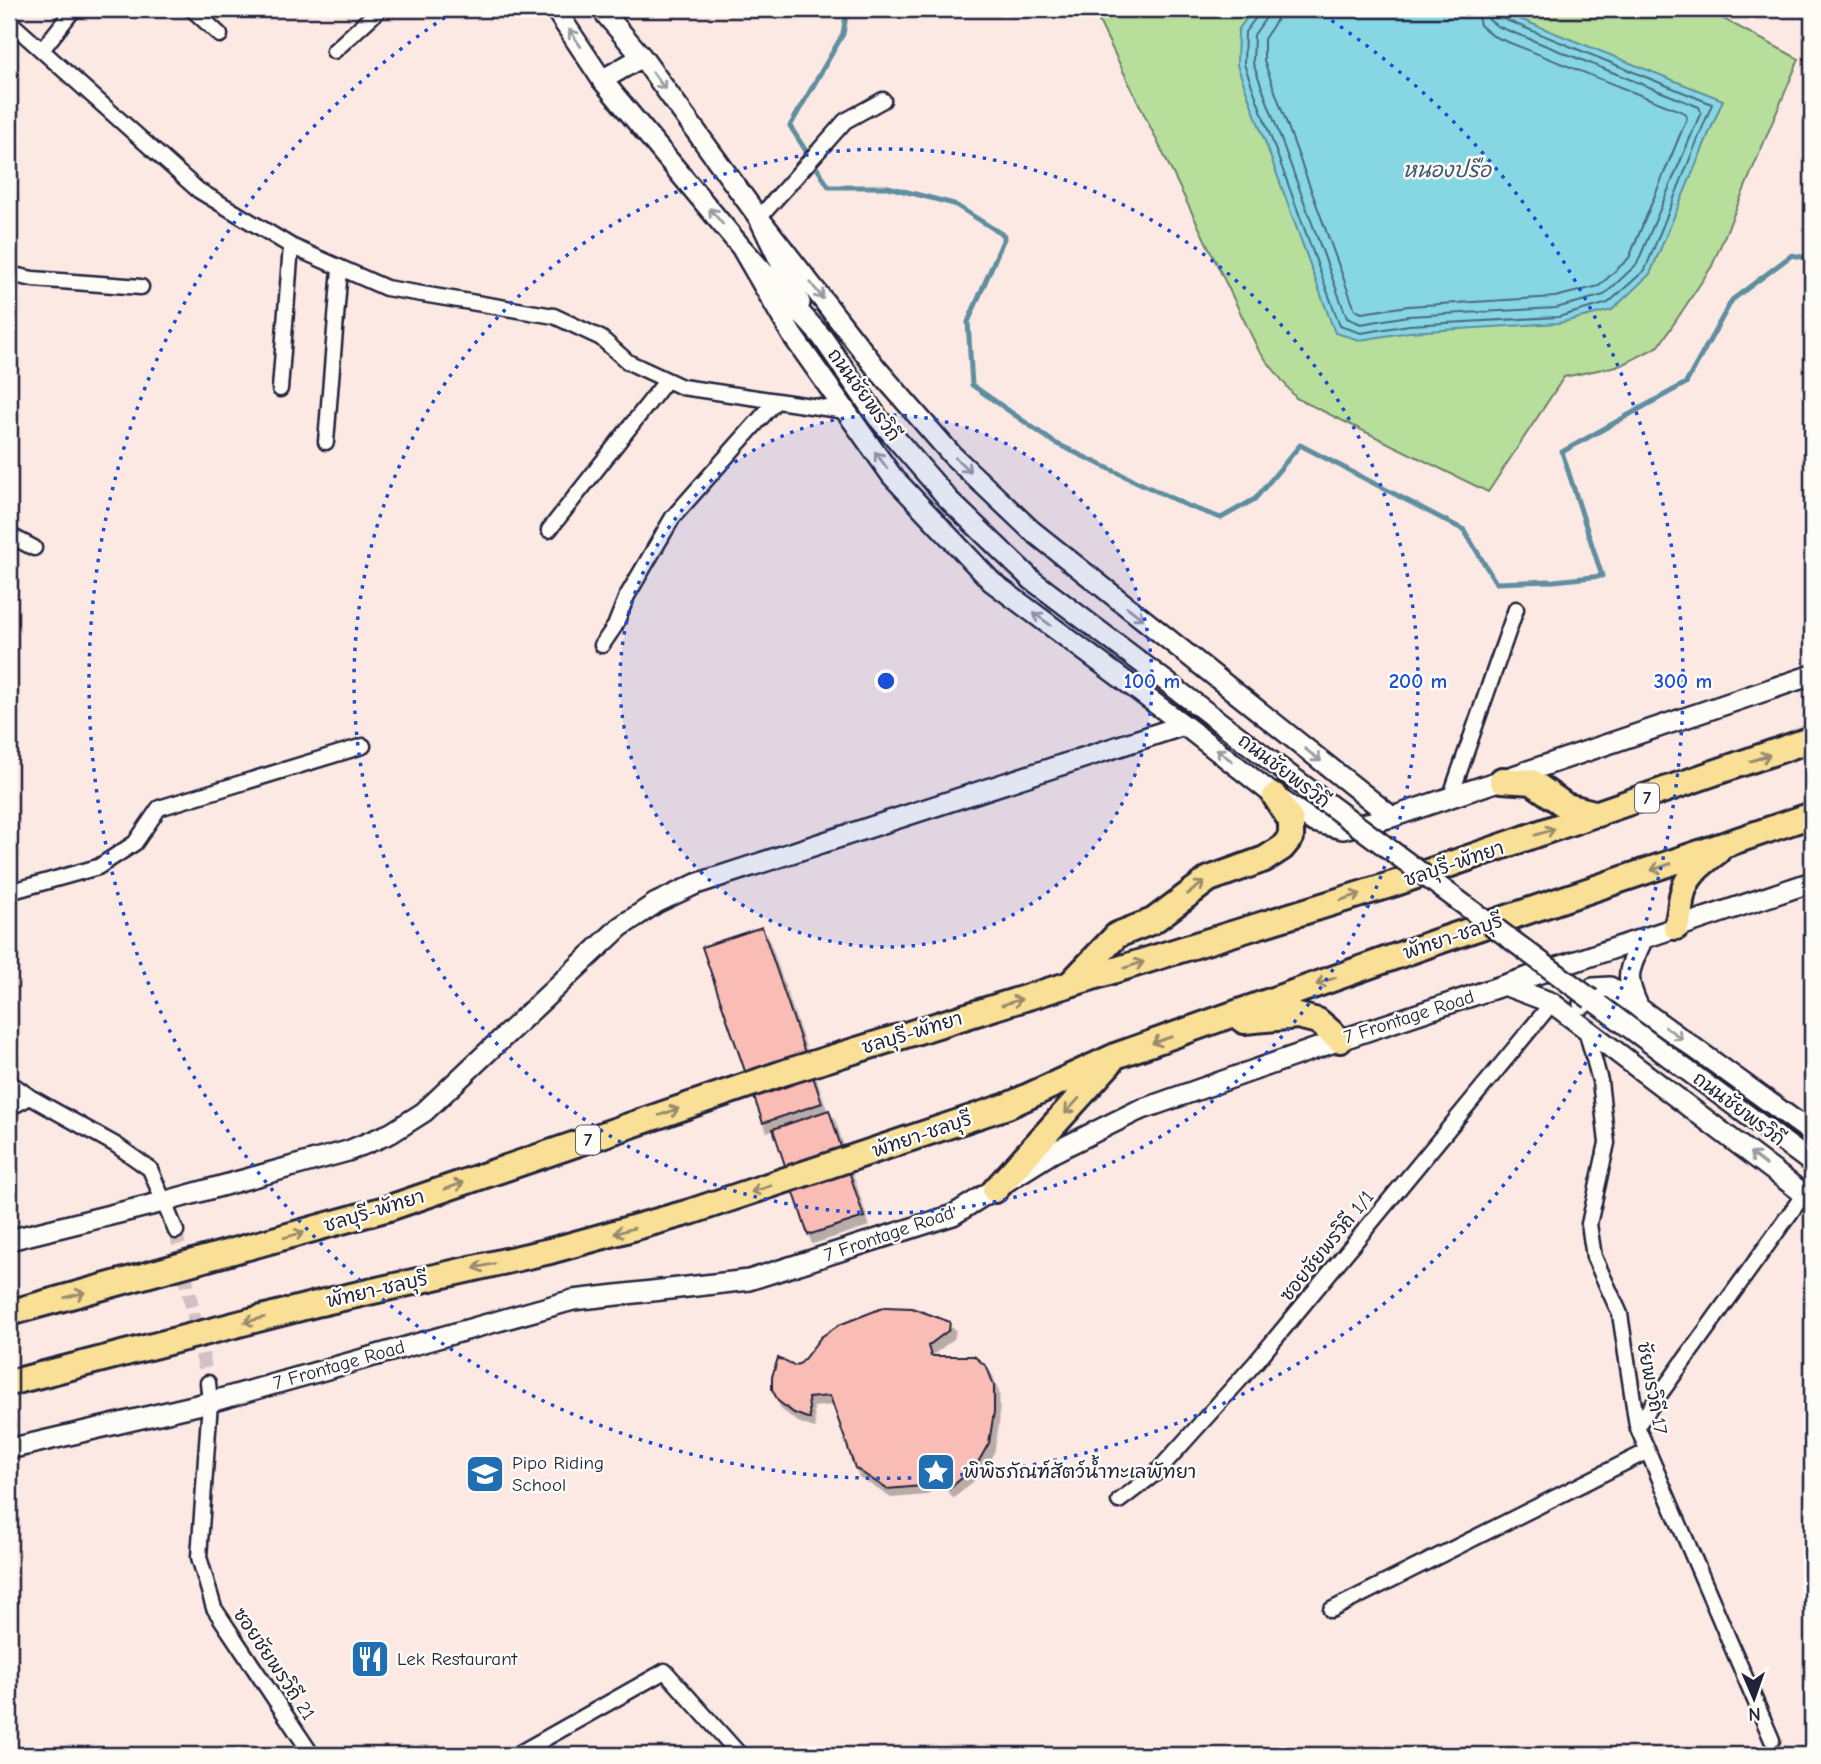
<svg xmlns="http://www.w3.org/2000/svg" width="1821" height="1764" font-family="'Comic Neue','Playpen Sans Thai',sans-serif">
  <defs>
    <filter id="shadow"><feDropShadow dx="4.5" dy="8" stdDeviation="0" flood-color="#0004"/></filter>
  </defs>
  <rect width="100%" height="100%" fill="#fce9e4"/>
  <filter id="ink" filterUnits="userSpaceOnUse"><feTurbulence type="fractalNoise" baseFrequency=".0143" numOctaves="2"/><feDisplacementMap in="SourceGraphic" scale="14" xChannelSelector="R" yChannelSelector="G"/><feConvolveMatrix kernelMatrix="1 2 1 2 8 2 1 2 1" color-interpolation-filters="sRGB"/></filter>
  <g filter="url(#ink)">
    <path fill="#b7df9b" stroke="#6c806b" stroke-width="2" d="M1093 9H1721L1716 15 1799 59 1712 266 1659 346 1622 365 1564 377 1488 492 1296 398 1259 351Z"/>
    <path fill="#87d6e4" stroke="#5f8ea0" stroke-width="2" d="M1253 9H1495L1723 100 1650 274 1612 310 1559 323 1409 332 1360 340 1335 333 1237 65 1238 30Z"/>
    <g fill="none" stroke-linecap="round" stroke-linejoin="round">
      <path stroke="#4a6a7f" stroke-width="2" d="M1258 9V15L1245 32 1244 64 1340 326 1361 333 1409 325 1558 317 1608 303 1645 270 1712 104 1501 18 1496 14V9
        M1267 9 1265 19 1254 35 1253 63 1347 318 1361 324 1408 316 1556 308 1604 295 1637 264 1701 112 1699 107 1497 26 1489 20 1487 9
        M1278 9 1276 21 1264 39V61L1355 310 1362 313 1408 306 1555 297 1599 286 1629 258 1687 118 1685 113 1493 36 1480 25 1476 9"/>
      <path stroke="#5f8ea0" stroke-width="5" d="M847 9 843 34 790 126 829 187H888L954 204 1005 236 968 322 972 385 1055 443 1188 506 1221 518 1255 499 1300 445 1464 530 1496 583 1554 581 1602 576 1562 452 1686 383 1732 300 1792 255 1812 259"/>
    </g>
    <path fill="#f9bdb6" stroke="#22223b" stroke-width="2" filter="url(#shadow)" d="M762 927 822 1103 763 1123 702 947Z
      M829 1110 864 1217 808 1235 773 1129Z
      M885 1307 912 1308 950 1322 949 1330 928 1346 931 1356H974L987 1367 994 1386V1412L989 1443 976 1466 949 1489 935 1472 922 1486 887 1489 855 1468 830 1396 808 1398 810 1419 794 1413 778 1401 772 1389V1377L778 1358 794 1366 801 1363 821 1337 839 1325Z"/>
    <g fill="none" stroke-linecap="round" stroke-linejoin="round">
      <path stroke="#d0c1c2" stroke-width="14" stroke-dasharray="14 7" stroke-linecap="butt" d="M176 1231 208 1383"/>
      <g stroke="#22223b" stroke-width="19">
        <path id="street" d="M192 9 220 35
          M9 21 198 190 291 246 386 288 554 316 601 338 628 362 682 387 845 411
          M42 50 74 9
          M334 51 380 9
          M759 218 845 121 883 100
          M9 274 33 279 141 287
          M280 389 291 246
          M326 442 340 268
          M549 530 666 381
          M9 535 34 548
          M602 645 615 626 627 596 673 517 775 402
          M1450 798 1516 609
          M9 892 98 867 135 843 159 808 363 746
          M1585 1026 1600 1081 1607 1143 1589 1224 1594 1257 1620 1314 1637 1426 1772 1740
          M9 1082 30 1097 116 1145 150 1169 176 1231
          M9 1108 30 1097
          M208 1383 210 1402 199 1557 214 1608 312 1755
          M1637 1426 1804 1194
          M1119 1501 1156 1473 1256 1362 1552 1003
          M1331 1610 1646 1452
          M516 1755 665 1671 740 1755"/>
      </g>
      <g stroke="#22223b" stroke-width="24">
        <path id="secondary" d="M555 9 602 80 741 247 822 337 878 418 949 500 1032 580 1296 780
          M601 9 642 57 759 218 800 303
          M602 80 642 57
          M759 218 877 369 952 455 1031 530 1392 817
          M741 247 792 335 892 476 992 582 1184 725 1275 796 1314 822 1343 829 1392 817 1812 675
          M1643 938C1629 971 1623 974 1639 1008L1812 1133
          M1504 985 1552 1003 1812 1200
          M1591 999 1812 1163
          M1583 1004 1593 988 1610 987 1638 1007
          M9 1240 163 1202 348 1151 391 1133 424 1112 620 927 656 903 696 884 1184 725
          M9 1449 210 1402 573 1300 749 1280 774 1272 953 1215 1052 1153 1137 1111 1340 1040 1812 882"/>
      </g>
      <g stroke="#22223b" stroke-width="30">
        <path id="highway" d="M1502 780 1532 782 1566 806 1598 814
          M1676 927C1682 913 1679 901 1684 889 1689 873 1704 862 1717 852
          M1071 983 1117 935 1153 921 1209 879 1265 859 1282 848 1291 837V821L1275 796
          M1244 1021 1298 1016 1318 1021 1340 1040
          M995 1190 1110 1063
          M9 1313 389 1208 786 1072 1393 884 1812 739
          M9 1383 320 1303 550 1251 690 1212 1007 1106 1118 1055 1436 942 1812 815"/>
      </g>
      <use href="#street" stroke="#fdfcf7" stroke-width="14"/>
      <use href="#secondary" stroke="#fdfcf7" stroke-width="19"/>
      <use href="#highway" stroke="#f9e096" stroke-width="24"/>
      <g stroke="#22223b" stroke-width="24" stroke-linecap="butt">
        <path id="secondary-bridge" d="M1296 780 1591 999"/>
      </g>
      <use href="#secondary-bridge" stroke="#fdfcf7" stroke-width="19"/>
    </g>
    <defs><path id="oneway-shaft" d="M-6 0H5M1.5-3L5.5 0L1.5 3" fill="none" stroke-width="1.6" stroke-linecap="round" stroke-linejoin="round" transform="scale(1.75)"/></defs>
    <g stroke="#9a9aa2">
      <use href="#oneway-shaft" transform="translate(575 38) rotate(-124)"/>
      <use href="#oneway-shaft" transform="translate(659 81) rotate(54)"/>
      <use href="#oneway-shaft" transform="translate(716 216) rotate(-130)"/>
      <use href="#oneway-shaft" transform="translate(817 291) rotate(52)"/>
      <use href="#oneway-shaft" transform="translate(881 460) rotate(-126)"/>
      <use href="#oneway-shaft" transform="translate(963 465) rotate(44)"/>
      <use href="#oneway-shaft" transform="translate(1135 613) rotate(38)"/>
      <use href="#oneway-shaft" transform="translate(1042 619) rotate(-144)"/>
      <use href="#oneway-shaft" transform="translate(1224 755) rotate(-142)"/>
      <use href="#oneway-shaft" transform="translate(1313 755) rotate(38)"/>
      <use href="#oneway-shaft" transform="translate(1674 1033) rotate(36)"/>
      <use href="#oneway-shaft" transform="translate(1758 1159) rotate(-143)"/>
    </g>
    <g stroke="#988a6d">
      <use href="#oneway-shaft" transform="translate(1760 758) rotate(-19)"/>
      <use href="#oneway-shaft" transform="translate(1545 832) rotate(-18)"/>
      <use href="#oneway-shaft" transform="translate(1661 867) rotate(161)"/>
      <use href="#oneway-shaft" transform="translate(1196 888) rotate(-36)"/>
      <use href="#oneway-shaft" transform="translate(1351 897) rotate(-17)"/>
      <use href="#oneway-shaft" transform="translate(1134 965) rotate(-17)"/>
      <use href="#oneway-shaft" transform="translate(1326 981) rotate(160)"/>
      <use href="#oneway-shaft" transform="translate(1012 1002) rotate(-17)"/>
      <use href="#oneway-shaft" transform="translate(1162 1040) rotate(161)"/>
      <use href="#oneway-shaft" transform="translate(1072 1106) rotate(132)"/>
      <use href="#oneway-shaft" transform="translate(669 1112) rotate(-19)"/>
      <use href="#oneway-shaft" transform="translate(454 1186) rotate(-19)"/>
      <use href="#oneway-shaft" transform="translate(761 1189) rotate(162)"/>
      <use href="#oneway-shaft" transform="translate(624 1231) rotate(164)"/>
      <use href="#oneway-shaft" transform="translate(294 1235) rotate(-15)"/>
      <use href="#oneway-shaft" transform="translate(484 1266) rotate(167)"/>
      <use href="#oneway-shaft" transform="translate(75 1295) rotate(-15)"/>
      <use href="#oneway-shaft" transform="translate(254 1320) rotate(166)"/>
    </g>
  </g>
  <circle cx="886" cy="681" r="266" fill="#1d4ed8" fill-opacity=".12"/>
  <g fill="none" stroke="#1d4ed8" stroke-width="3.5" stroke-dasharray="3.5 7">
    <circle cx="886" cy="681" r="266"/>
    <circle cx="886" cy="681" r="532"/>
    <path d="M1314 9A797 797 0 1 1 458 9"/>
  </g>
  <defs>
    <g id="sight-square" transform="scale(2.0125)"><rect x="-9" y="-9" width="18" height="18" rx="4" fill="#1f6fb2" stroke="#fdfcf7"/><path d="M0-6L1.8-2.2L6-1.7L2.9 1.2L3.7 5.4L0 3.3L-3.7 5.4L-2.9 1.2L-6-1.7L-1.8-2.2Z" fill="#fff"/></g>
    <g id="school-square" transform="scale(2.0125)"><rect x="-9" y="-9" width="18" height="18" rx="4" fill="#1f6fb2" stroke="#fdfcf7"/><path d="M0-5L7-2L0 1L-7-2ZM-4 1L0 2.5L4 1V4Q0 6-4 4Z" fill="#fff"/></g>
    <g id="restaurant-square" transform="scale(2.0125)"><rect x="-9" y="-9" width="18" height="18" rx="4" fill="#1f6fb2" stroke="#fdfcf7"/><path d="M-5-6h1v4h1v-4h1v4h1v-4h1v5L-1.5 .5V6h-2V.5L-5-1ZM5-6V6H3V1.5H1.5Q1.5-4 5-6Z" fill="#fff"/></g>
  </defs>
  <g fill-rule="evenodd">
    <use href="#sight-square" x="936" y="1472"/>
    <use href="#school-square" x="485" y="1474"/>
    <use href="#restaurant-square" x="370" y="1659"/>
  </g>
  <g text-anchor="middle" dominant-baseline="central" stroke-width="5" stroke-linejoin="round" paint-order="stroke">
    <g fill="#fdfcf7" stroke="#646373" stroke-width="2">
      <rect x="1635" y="783.5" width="24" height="29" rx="5"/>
      <rect x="576" y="1125.5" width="24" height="29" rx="5"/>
    </g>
    <g font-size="18" font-weight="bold" fill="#22223b">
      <text x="1647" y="798">7</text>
      <text x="588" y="1140">7</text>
    </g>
    <g font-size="19" fill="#22223b" stroke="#fdfcf7">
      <text transform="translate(864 395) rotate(54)">ถนนชัยพรวิถี</text>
      <text transform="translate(1284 771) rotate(37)">ถนนชัยพรวิถี</text>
      <text transform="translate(1454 864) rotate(-19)">ชลบุรี-พัทยา</text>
      <text transform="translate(1453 937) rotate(-19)">พัทยา-ชลบุรี</text>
      <text transform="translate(1409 1017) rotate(-18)">7 Frontage Road</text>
      <text transform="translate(912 1033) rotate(-17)">ชลบุรี-พัทยา</text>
      <text transform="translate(1739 1109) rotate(37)">ถนนชัยพรวิถี</text>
      <text transform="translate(922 1135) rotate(-19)">พัทยา-ชลบุรี</text>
      <text transform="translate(374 1211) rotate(-17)">ชลบุรี-พัทยา</text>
      <text transform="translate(889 1234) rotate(-19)">7 Frontage Road</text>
      <text transform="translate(1327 1246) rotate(-51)">ซอยชัยพรวิถี 1/1</text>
      <text transform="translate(377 1290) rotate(-13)">พัทยา-ชลบุรี</text>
      <text transform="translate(339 1365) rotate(-16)">7 Frontage Road</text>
      <text transform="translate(1652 1388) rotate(79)">ชัยพรวิถี 17</text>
      <text transform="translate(274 1664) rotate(56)">ซอยชัยพรวิถี 21</text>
    </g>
    <g font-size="19" fill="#22223b" stroke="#fdfcf7" text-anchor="start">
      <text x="512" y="1463">Pipo Riding<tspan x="512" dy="22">School</tspan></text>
      <text x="963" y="1472">พิพิธภัณฑ์สัตว์น้ำทะเลพัทยา</text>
      <text x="397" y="1659">Lek Restaurant</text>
    </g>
    <g font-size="21" font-style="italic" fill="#40586e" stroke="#fdfcf7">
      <text x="1447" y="170">หนองปรือ</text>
    </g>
  </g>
  <circle cx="886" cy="681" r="10" fill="#1d4ed8" stroke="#fdfcf7" stroke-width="3.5"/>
  <g font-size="21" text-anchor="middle" font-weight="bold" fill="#1d4ed8" stroke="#fdfcf7" stroke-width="5" stroke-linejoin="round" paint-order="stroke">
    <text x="1152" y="688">100 m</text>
    <text x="1418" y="688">200 m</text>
    <text x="1683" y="688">300 m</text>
  </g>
  <rect width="1821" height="1764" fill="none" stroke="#fdfcf7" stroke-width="35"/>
  <rect x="18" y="18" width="1786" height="1729" fill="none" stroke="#22223b" stroke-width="2.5" filter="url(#ink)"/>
  <g transform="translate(1754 1698) rotate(178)" stroke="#fdfcf7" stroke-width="5" paint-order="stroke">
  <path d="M0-5L12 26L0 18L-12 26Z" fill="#22223b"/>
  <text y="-10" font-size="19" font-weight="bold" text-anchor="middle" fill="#22223b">N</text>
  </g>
</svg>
